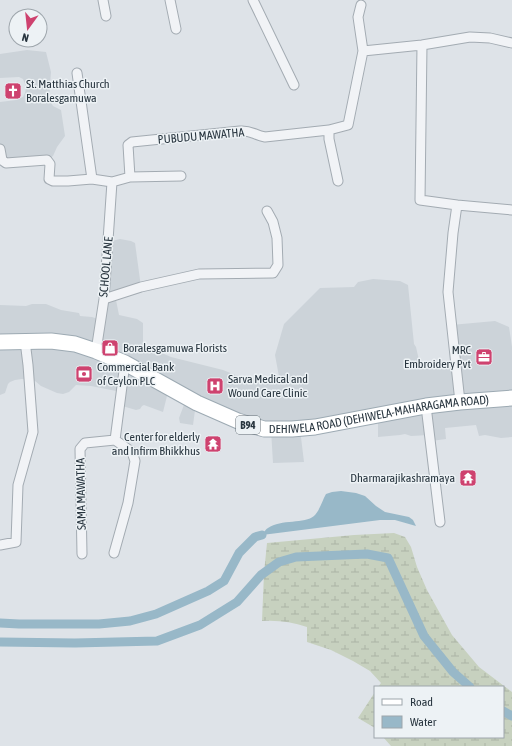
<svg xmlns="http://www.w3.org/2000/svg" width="512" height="746" font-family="'Asap Condensed',sans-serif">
  <defs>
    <pattern id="wetland-marsh" width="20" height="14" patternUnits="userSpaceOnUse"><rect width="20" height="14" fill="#c7d1bf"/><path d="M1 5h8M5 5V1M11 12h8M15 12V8" fill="none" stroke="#abb4a5"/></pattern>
  </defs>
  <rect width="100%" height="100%" fill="#dee3e8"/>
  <path fill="#ccd3d9" d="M27 50 46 52 51 72 49 99 53 106 61 110 65 136 57 147 53 156 47 160 6 163 0 149V102L16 100 23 97 25 93 26 88 25 84 23 79 19 77 0 78V54Z
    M120 239 131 241 135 243 141 287 115 295 119 315 137 319 143 323V342L146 346 171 357 223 370 238 376 280 382 275 355 284 324 320 288 354 287 358 282 373 279 400 281 408 285 414 344 416 347 421 369 456 367 451 325 495 321 509 327 512 347V437L501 438 485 435 479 436 476 425 445 428 446 439 431 441 429 435 411 436 405 434 400 435 378 437V415L300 429 304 462 273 463 271 430 196 403 193 425 180 423 179 418 187 397 169 388 163 412 144 405 142 406 140 409 136 410 119 405 121 392 91 386 76 385 69 392 63 394 57 393 41 386 35 381 29 380 22 379 15 380 10 382 8 384 5 393 0 395V305L26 306 32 304H46L61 310 79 313 80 316 92 317 101 320 108 242Z"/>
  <path fill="url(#wetland-marsh)" d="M394 533 405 537 411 547 417 567 427 590 452 635 479 667 512 692V746H391L383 737H503V687H378L381 683 370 671 353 661 331 650 307 642V627C292 622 278 620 262 621L264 573 267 543 354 535Z
    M375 692V728L358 718Z"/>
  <path fill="#98b8c8" d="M341 491 356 493 365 496 376 506 385 512 409 517 413 520 416 526 395 520H380L262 535C264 532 266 529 268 528 281 519 305 524 314 516 320 510 322 501 326 494L332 492Z"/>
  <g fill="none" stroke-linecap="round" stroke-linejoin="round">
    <path stroke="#98b8c8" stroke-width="9" d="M0 623 19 624H99L130 621 156 614 208 591 224 581 239 553 255 537 262 535
      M0 642 75 643 157 641 200 625 237 602 261 575 279 562 296 557 367 554 388 558 424 636 453 672 470 687
      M503 711 512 716"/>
    <g stroke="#a3abb2" stroke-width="11">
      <path id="street" d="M103 0 106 16
        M170 0 176 29
        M253 0 294 85
        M422 45 420 200 457 205 512 210
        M363 51 422 45 470 37 490 38 512 43
        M77 73 92 179
        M0 149 2 160 6 163 47 160 50 164 49 179 53 181H68L92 179 112 182 130 177 181 176
        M130 177 128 145 132 142 240 131C251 130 254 135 265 137L329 130
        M338 181 329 139V130L348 125 363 51 358 17 361 5
        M457 205 453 233 448 292 460 402
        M104 299 141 287 199 274 273 273 278 265 277 238 273 222 267 211
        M96 351 104 299 112 182
        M426 406 440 522
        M115 440 125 363
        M0 545 16 542 18 485 33 432 28 365 25 341
        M82 554 80 449 85 443 115 440 132 452 135 461 128 503 114 553"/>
    </g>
    <g stroke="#9daab3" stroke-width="17">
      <g id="primary">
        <path id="s1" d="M0 342 51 341 75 344 96 351 125 363 197 403 238 421 264 429H292L315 427 426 406 460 402 512 398"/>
      </g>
    </g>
    <use href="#street" stroke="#f1f3f6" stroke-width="9"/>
    <use href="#primary" stroke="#fff" stroke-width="15"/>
  </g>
  <defs>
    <g id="church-square" transform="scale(0.9)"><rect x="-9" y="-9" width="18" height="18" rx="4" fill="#ce426f" stroke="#edf2f5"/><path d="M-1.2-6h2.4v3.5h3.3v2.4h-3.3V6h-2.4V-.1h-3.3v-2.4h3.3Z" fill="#fff"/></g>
    <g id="shop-square" transform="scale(0.9)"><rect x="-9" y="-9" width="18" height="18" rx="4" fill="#ce426f" stroke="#edf2f5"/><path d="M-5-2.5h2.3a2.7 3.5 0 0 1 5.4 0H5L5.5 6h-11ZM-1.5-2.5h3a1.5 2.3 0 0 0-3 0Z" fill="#fff"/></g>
    <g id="office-square" transform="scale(0.9)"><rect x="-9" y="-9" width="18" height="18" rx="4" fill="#ce426f" stroke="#edf2f5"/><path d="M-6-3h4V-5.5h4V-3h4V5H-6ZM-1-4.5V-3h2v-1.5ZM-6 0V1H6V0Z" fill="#fff"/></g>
    <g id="bank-square" transform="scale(0.9)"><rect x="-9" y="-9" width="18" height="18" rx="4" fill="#ce426f" stroke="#edf2f5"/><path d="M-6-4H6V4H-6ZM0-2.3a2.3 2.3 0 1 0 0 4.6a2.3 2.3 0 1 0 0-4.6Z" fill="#fff"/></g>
    <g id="hospital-square" transform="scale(0.9)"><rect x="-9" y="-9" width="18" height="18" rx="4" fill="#ce426f" stroke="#edf2f5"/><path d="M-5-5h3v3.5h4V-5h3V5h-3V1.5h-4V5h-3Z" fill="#fff"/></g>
    <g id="temple-square" transform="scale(0.9)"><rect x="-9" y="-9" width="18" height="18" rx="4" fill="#ce426f" stroke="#edf2f5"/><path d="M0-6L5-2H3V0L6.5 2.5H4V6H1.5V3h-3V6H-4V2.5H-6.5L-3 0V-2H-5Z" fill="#fff"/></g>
  </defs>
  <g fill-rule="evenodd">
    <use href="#church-square" x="13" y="91"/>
    <use href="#shop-square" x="110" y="348"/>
    <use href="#office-square" x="484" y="357"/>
    <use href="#bank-square" x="84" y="374"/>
    <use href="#hospital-square" x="215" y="386"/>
    <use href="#temple-square" x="213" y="444"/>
    <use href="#temple-square" x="468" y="478"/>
  </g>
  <g text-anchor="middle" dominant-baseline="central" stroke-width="3" stroke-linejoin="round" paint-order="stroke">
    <rect fill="#edf2f5" stroke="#626d75" stroke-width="1" x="236" y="416" width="24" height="18" rx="3"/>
    <g font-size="11" font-weight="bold" fill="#27343e">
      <text x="248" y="425">B94</text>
    </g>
    <g font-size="12" fill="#27343e" stroke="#edf2f5" text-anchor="start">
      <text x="26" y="84">St. Matthias Church<tspan x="26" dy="14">Boralesgamuwa</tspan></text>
      <text x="123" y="348">Boralesgamuwa Florists</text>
      <text x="471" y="350" text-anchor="end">MRC<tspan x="471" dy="14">Embroidery Pvt</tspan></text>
      <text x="97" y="367">Commercial Bank<tspan x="97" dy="14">of Ceylon PLC</tspan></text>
      <text x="228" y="379">Sarva Medical and<tspan x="228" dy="14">Wound Care Clinic</tspan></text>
      <text x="200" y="437" text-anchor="end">Center for elderly<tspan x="200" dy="14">and Infirm Bhikkhus</tspan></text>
      <text x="455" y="478" text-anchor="end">Dharmarajikashramaya</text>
    </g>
    <g font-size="12" fill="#27343e" stroke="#edf2f5">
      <text transform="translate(201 136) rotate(-5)">PUBUDU MAWATHA</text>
      <text transform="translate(106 267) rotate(-85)">SCHOOL LANE</text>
      <text stroke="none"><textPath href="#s1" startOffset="399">DEHIWELA ROAD (DEHIWELA-MAHARAGAMA ROAD)</textPath></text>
      <text transform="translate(81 494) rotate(-91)">SAMA MAWATHA</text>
    </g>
  </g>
  <rect x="374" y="686" width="130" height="52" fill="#edf2f5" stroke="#9ea6ac"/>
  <rect x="382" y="699" width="20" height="6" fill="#ffffff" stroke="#9ea6ac"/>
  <text x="410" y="706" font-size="12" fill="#27343e">Road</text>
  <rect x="382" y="716" width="20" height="12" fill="#98b8c8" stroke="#9ea6ac"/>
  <text x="410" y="726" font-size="12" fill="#27343e">Water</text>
  <g transform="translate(28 28) rotate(195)"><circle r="19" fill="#edf2f5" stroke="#9ea6ac"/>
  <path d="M0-3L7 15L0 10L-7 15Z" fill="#ce426f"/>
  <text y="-6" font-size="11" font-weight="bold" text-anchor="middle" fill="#27343e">N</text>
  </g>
</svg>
